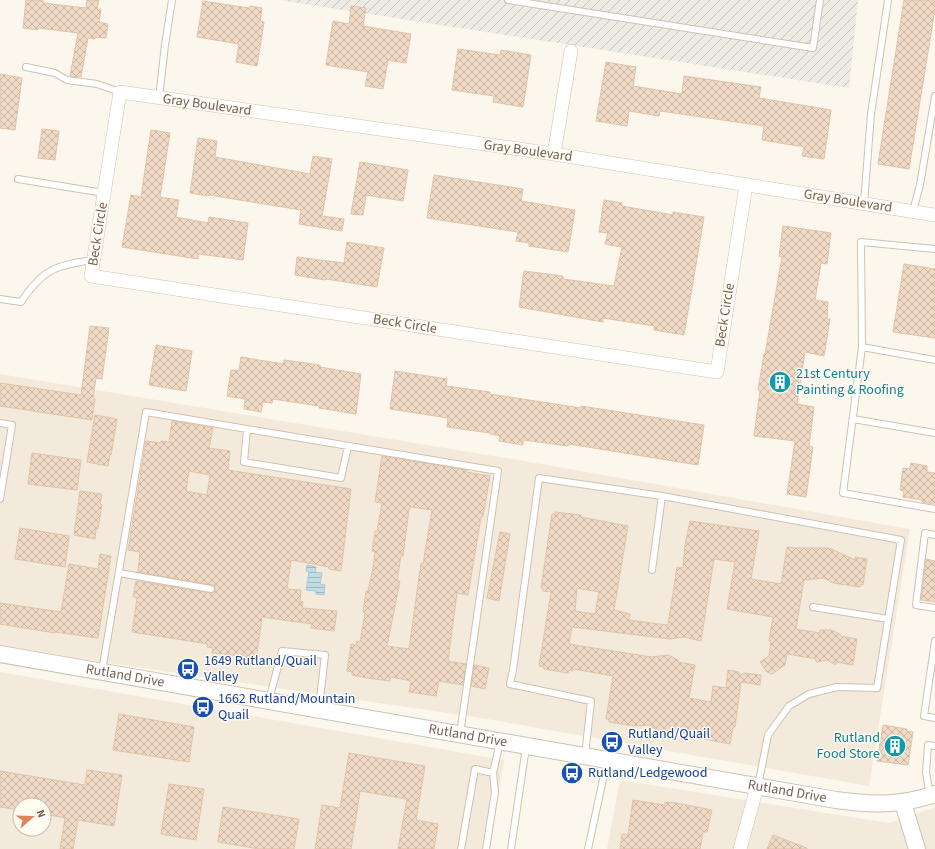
<svg xmlns="http://www.w3.org/2000/svg" width="935" height="849" font-family="'Source Sans 3',sans-serif">
  <defs>
    <pattern id="industrial-furrows" width="10" height="10" patternUnits="userSpaceOnUse"><rect width="10" height="10" fill="#eeeae4"/><path d="M-1 1l2-2M0 10L10 0M9 11l2-2" fill="none" stroke="#c5c1bb"/></pattern>
    <pattern id="water-rules" width="6" height="5" patternUnits="userSpaceOnUse"><rect width="6" height="5" fill="#c1dce5"/><path d="M0 2.5h6" fill="none" stroke="#a1b6bc"/></pattern>
    <pattern id="building-cross-hatch" width="8" height="8" patternUnits="userSpaceOnUse"><rect width="8" height="8" fill="#f0dac5"/><path d="M0 0l8 8M0 8l8-8" fill="none" stroke="#c7b4a2"/></pattern>
  </defs>
  <rect width="100%" height="100%" fill="#fcf7ec"/>
  <path fill="#f3eadb" fill-rule="evenodd" d="M0 374 524 461 910 529 869 786 481 718 0 647Z
    M0 672 504 760 490 849H0ZM20 805H44V829H20Z
    M620 780 889 823 935 807V849H607Z"/>
  <path fill="url(#industrial-furrows)" d="M279 0H858L849 88Z"/>
  <path fill="url(#water-rules)" stroke="#a8cad6" d="M307 565 316 567 315 572 322 573 320 584 325 585 324 595 316 594V591L306 590 309 572 306 571Z"/>
  <path fill="url(#building-cross-hatch)" stroke="#e1c3a7" fill-rule="evenodd" d="M26 0H43V3L86 8 87 0H99L97 9H101L99 22 108 24 106 38 95 37V39L88 38 81 77 70 76 78 33 39 28 38 30 23 28Z
    M904 0H935V9L909 169 878 164Z
    M203 1 249 8 250 6 262 8 260 21 264 22 257 66 236 62 239 44 197 37Z
    M351 6 366 8 363 26 411 34 406 63 388 60 383 89 365 86 368 72 326 65 333 21 349 24Z
    M458 49 500 55 501 50 531 55 523 107 493 102 494 96 452 90Z
    M606 62 636 67 633 86 682 94 684 76 761 87 759 98 831 110 824 159 802 156 804 147 762 140 764 126 660 111 659 116 629 111 627 126 596 121Z
    M0 74 22 78 15 130 0 128Z
    M42 129 59 131 55 160 38 158Z
    M151 130 170 133 160 197 179 200 176 217 208 223 209 217 248 223 243 260 199 254 198 259 122 247 131 195 141 197Z
    M198 138 217 141 215 157 310 174 313 156 332 159 322 216 344 219 342 231 299 224 301 210 209 195 208 196 190 193Z
    M360 162 408 170 403 201 366 195 363 215 351 214Z
    M434 175 523 189 521 201 575 210 568 252 529 246V243L516 241 518 232 427 218Z
    M604 200 622 203V206L673 215V212L704 217 684 335 654 330V326L603 318V322L519 307 524 271 563 276V279L614 286 622 247 605 244 608 233 599 232Z
    M783 226 831 233 827 264 821 263 815 300 828 302 827 319H830L824 356 805 352 797 404 814 407 809 446 813 447 806 497 787 494 795 441 754 436 760 391 758 390 764 354H765L782 257 779 256Z
    M347 242 384 248 377 287 326 279 325 280 295 275 297 257 344 263Z
    M904 264 935 269V338L893 332Z
    M90 326 109 328 102 379 96 378 93 398 95 399 92 420 0 406V383L81 395Z
    M156 345 192 351 186 391 149 385Z
    M241 357 283 364 284 360 320 365V367L361 374 356 414 319 408V406L273 399 272 403 263 402 261 412 244 409 245 399 227 396 231 370 239 371Z
    M395 371 447 379 446 386 490 392V394L581 408V406L704 425 698 465 569 444 568 446 523 440V445L499 441 500 436 490 434V433L447 427 448 418 390 409Z
    M95 415 117 419 111 455H110L108 466 87 462Z
    M172 421 213 428 209 448 230 451 228 470 351 489 341 571 329 569V567L291 560 287 589 301 590 300 601 303 602 302 608 337 611 334 631 311 628 312 624 262 617 257 654H251V657L212 653 213 648 207 647 208 644 132 632 137 598 133 597 136 581 210 593H213L215 590V587L212 585 138 572 140 552 128 550 146 441 161 443V441L169 442ZM189 471 210 475 207 495 186 491Z
    M32 453 81 460 77 490 28 484Z
    M382 456 467 470 466 472 490 476 483 517H481L468 595 457 593 448 661 466 664 463 685 439 681 436 696 409 692 411 681 391 677 390 681 367 678 352 675V672L347 671 351 644 356 645 357 641 360 642 365 613 363 612 366 591H368L373 568 375 552 372 551 375 531H377L382 503 375 502ZM411 507 432 510 423 564 421 563 409 649 387 646 400 581H397L401 556H403L409 509H410Z
    M911 463 927 466V472L935 473V504L922 502V500L903 497 904 491 900 490 903 468 910 469Z
    M80 491 102 494 100 504 102 505 98 529H96L95 539 74 535Z
    M555 512 581 515V517L628 526 614 610 630 614 629 620 668 625 677 567 683 568 685 545 690 521 759 531 751 579 781 584 787 547 795 548H829L855 560V557L867 559 863 585 861 584 860 587 833 583 824 578 804 580 796 629 820 633V630H831L840 634V636L857 639 853 665 836 662V665L827 660 816 662V659L787 654 785 665 772 674 767 672 760 662 769 656 771 641H769L773 617 727 609 735 562 714 559 701 641 684 637 670 639 572 627 569 644 651 657 668 655 678 660V662L695 665 689 698 711 702 713 686 726 688 728 670 739 672V676L744 673 761 675 760 685 741 682 735 727H733L730 744 704 739 705 734 684 731V733L656 729 648 725 634 726 609 722V719H606L613 676 573 669V671L569 670 568 673 544 669V667L539 666 551 592 543 591V588H541L552 514H555ZM577 588 599 592 595 614 575 611Z
    M20 528 69 536 65 567 15 559Z
    M500 532 510 534 499 601 487 598Z
    M100 554 111 556 98 638 55 632V633L0 624V603L61 612 69 564 98 569Z
    M926 559 935 561V602L921 600Z
    M474 665 489 668 485 689 471 686Z
    M119 714 194 727 189 762 113 750Z
    M883 725 907 729V731L913 732 908 765 877 761Z
    M349 753 425 766 416 820 438 824 434 849H398L407 799 360 791 351 849H315L322 805 340 808Z
    M87 770 122 775 114 826 78 820 73 849H60L65 818 44 814V805H20V810L0 807V771L85 785Z
    M169 784 204 789 196 840 161 834Z
    M633 800 665 805V802L671 803V802L712 810 707 832H703L700 849H620L622 834 628 835Z
    M223 807 299 819 294 849H259L218 842Z
    M773 835 807 848V849H767Z"/>
  <g fill="none" stroke-linecap="round" stroke-linejoin="round">
    <g stroke="#cec1b2" stroke-width="8">
      <path id="service" d="M508 0 813 48 820 0
        M26 67 55 73 67 80 97 84 120 92
        M159 98 165 45 172 0
        M18 179 104 193
        M864 203 871 114 888 0
        M913 211 920 185 935 96
        M0 299 21 302C43 269 56 265 94 260
        M862 347 861 242 935 249
        M935 360 862 347 843 493 935 509
        M853 419 935 433
        M0 423 12 425 0 499
        M247 429 244 462 341 478 348 446
        M935 535 925 533 916 605 935 608
        M652 570 662 496
        M119 573 211 589
        M813 607 888 619
        M935 641 924 716 935 718
        M102 671 146 412 498 471 460 734
        M269 700 282 651 325 655 319 708
        M585 756 591 701 510 684 513 670 539 478 662 496 901 540 877 688 837 687 809 694 789 706 768 735 758 786
        M930 796 926 772 928 745 935 746
        M461 849 475 769 493 773 500 742
        M486 849 495 792 493 773
        M511 849 526 747
        M588 849 607 761"/>
    </g>
    <g stroke="#cec1b2" stroke-width="14">
      <path id="minor" d="M554 154 571 51
        M746 185 717 372 91 276 120 92 554 154 935 215
        M740 849 757 787"/>
    </g>
    <g stroke="#cec1b2" stroke-width="18">
      <g id="tertiary">
        <path id="s1" d="M0 654 836 800C872 805 899 806 935 794"/>
        <path d="M903 803 917 849"/>
      </g>
    </g>
    <use href="#service" stroke="#fff" stroke-width="6"/>
    <use href="#minor" stroke="#fff" stroke-width="13"/>
    <use href="#tertiary" stroke="#fff" stroke-width="16"/>
  </g>
  <defs>
    <g id="building-disc" transform="scale(1.15)"><circle r="9.5" fill="#0f9aa8" stroke="#fefbf3"/><path d="M-4-6H4V6H1V3H-1V6H-4ZM-2.5-4.3h1.7v1.8h-1.7ZM.8-4.3h1.7v1.8H.8ZM-2.5-1h1.7V.8h-1.7ZM.8-1h1.7V.8H.8Z" fill="#fff"/></g>
    <g id="bus-disc" transform="scale(1.15)"><circle r="9.5" fill="#1a4fb4" stroke="#fefbf3"/><path d="M-5-6H5V4H4V6H2V4H-2V6H-4V4H-5ZM-3.5-4V0h7V-4ZM-3.5 1.2v1.5H-2V1.2ZM2 1.2v1.5H3.5V1.2Z" fill="#fff"/></g>
  </defs>
  <g fill-rule="evenodd">
    <use href="#building-disc" x="780" y="382"/>
    <use href="#bus-disc" x="188" y="669"/>
    <use href="#bus-disc" x="203" y="707"/>
    <use href="#bus-disc" x="612" y="742"/>
    <use href="#building-disc" x="895" y="746"/>
    <use href="#bus-disc" x="572" y="773"/>
  </g>
  <g text-anchor="middle" dominant-baseline="central" stroke-width="3" stroke-linejoin="round" paint-order="stroke">
    <g font-size="14" fill="#766150" stroke="#fefbf3">
      <text transform="translate(207 105) rotate(8)">Gray Boulevard</text>
      <text transform="translate(528 151) rotate(8)">Gray Boulevard</text>
      <text transform="translate(848 201) rotate(9)">Gray Boulevard</text>
      <text transform="translate(98 234) rotate(-81)">Beck Circle</text>
      <text transform="translate(725 315) rotate(-81)">Beck Circle</text>
      <text transform="translate(405 324) rotate(9)">Beck Circle</text>
      <text stroke="none"><textPath href="#s1" startOffset="127">Rutland Drive</textPath></text>
      <text stroke="none"><textPath href="#s1" startOffset="475">Rutland Drive</textPath></text>
      <text stroke="none"><textPath href="#s1" startOffset="799">Rutland Drive</textPath></text>
    </g>
    <g font-size="14" fill="#0d838f" stroke="#fefbf3" text-anchor="start">
      <text x="796" y="374">21st Century<tspan x="796" dy="16">Painting &amp; Roofing</tspan></text>
      <text x="880" y="738" text-anchor="end">Rutland<tspan x="880" dy="16">Food Store</tspan></text>
    </g>
    <g font-size="14" fill="#164399" stroke="#fefbf3" text-anchor="start">
      <text x="204" y="661">1649 Rutland/Quail<tspan x="204" dy="16">Valley</tspan></text>
      <text x="218" y="699">1662 Rutland/Mountain<tspan x="218" dy="16">Quail</tspan></text>
      <text x="628" y="734">Rutland/Quail<tspan x="628" dy="16">Valley</tspan></text>
      <text x="588" y="773">Rutland/Ledgewood</text>
    </g>
  </g>
  <g transform="translate(32 817) rotate(70)"><circle r="19" fill="#fefbf3" stroke="#c8bdb2"/>
  <path d="M0-3L7 15L0 10L-7 15Z" fill="#dd845a"/>
  <text y="-6" font-size="11" font-weight="bold" text-anchor="middle" fill="#766150">N</text>
  </g>
</svg>
